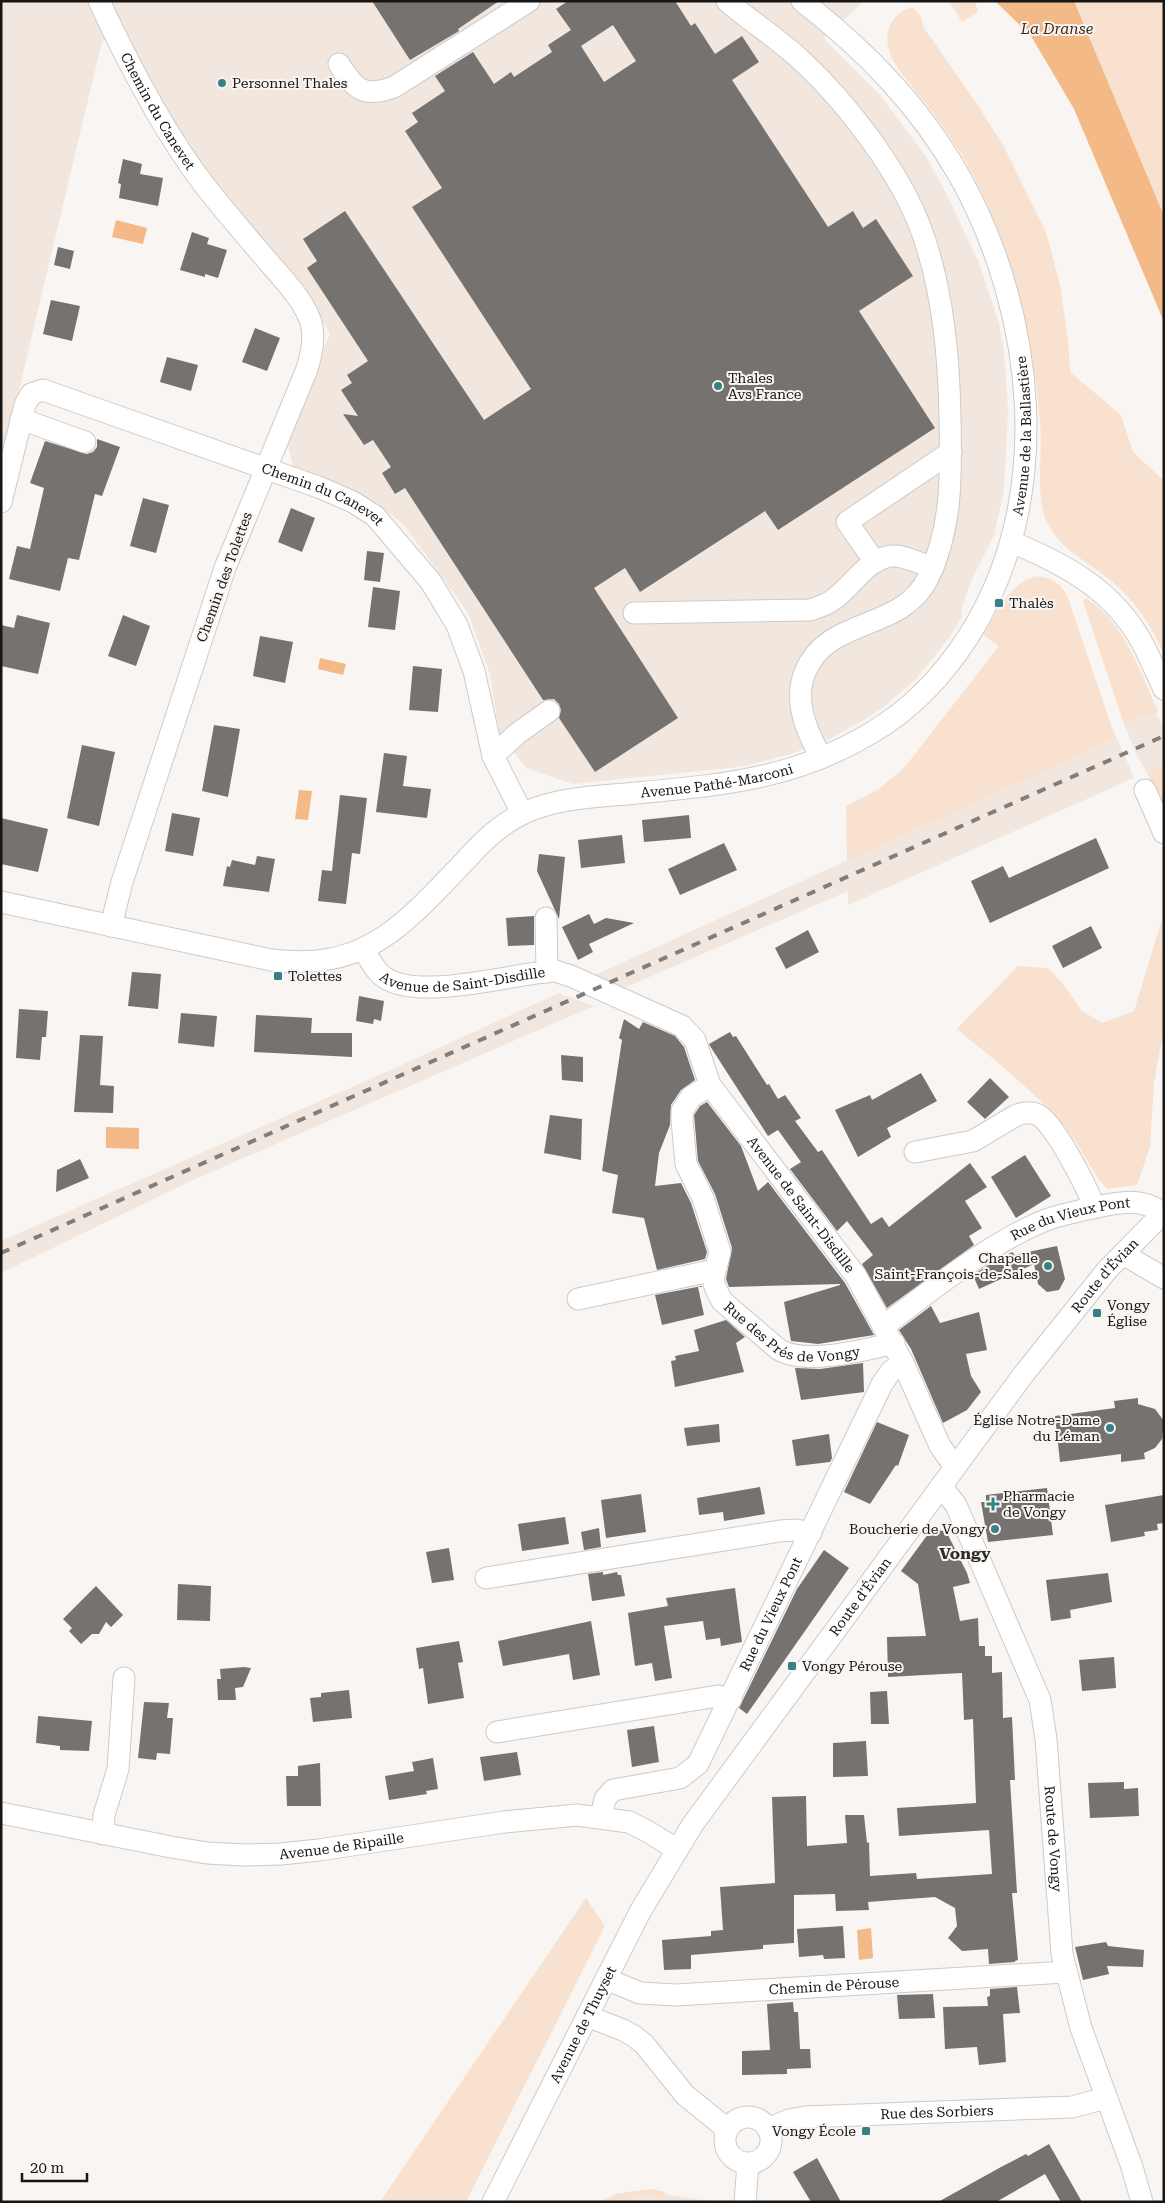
<svg xmlns="http://www.w3.org/2000/svg" width="1165" height="2203" font-family="'Roboto Serif',serif">
  <rect width="100%" height="100%" fill="#f9f5f2"/>
  <path fill="#f1e7de" d="M1 1H864L824 39 879 94 927 158 947 195 979 263 999 323 1004 352 1008 411 1004 490 994 536 972 579 961 610 962 616 949 638 916 679 885 706 867 718 832 738 791 754 749 765 730 768 573 784 526 768 499 732 490 674 468 613 404 525 380 506 293 467 287 441 330 333 300 285 201 167 121 32 102 41 1 466Z
    M1153 711 1164 725V765L1147 773 1138 758 1124 724Z
    M1117 738 1134 778 848 905V891L624 988 593 976Z
    M559 993 594 1006 195 1179 1 1273V1241L395 1068Z
    M650 2189 665 2192V2194L715 2202H600L616 2194Z"/>
  <path fill="#f8e2cf" d="M946 1H975L978 12 962 22 952 6Z
    M1074 1H1164V216L1151 186Z
    M913 7 920 15 924 28 977 104 1004 147 1046 232 1060 285 1068 340 1070 372 1121 415 1133 452 1162 479 1164 478V654C1152 628 1138 605 1117 586 1091 561 1062 555 1046 520 1035 496 1043 450 1040 422 1033 337 1014 260 977 183 967 160 943 126 928 106 916 90 892 66 888 47 884 30 895 10 913 7Z
    M1036 576C1051 578 1059 582 1067 595L1112 728 1117 738 847 861 846 806 879 789 904 768 999 646 983 635C998 610 1008 585 1036 576Z
    M1085 598C1124 620 1140 672 1158 711L1155 714 1153 712 1124 724 1083 601Z
    M1164 765V809L1147 773Z
    M1162 919 1164 1027 1154 1083 1150 1147 1137 1185 1107 1189C1090 1170 1081 1146 1064 1126 1033 1090 993 1059 957 1029L1018 966 1048 968 1064 985 1081 1010 1102 1023 1134 1011Z
    M586 1898 605 1926 466 2202H380Z
    M650 2189 665 2192 664 2198 633 2194 631 2202H600L616 2194Z"/>
  <path fill="#f3b986" d="M995 1H1074L1164 216V322L1074 109 1031 36Z
    M116 220 147 228 143 244 112 237Z
    M320 658 346 664 343 675 318 669Z
    M299 790 312 791 308 820 295 819Z
    M106 1127 139 1128V1149L106 1148Z
    M871 1928 873 1958 859 1960 857 1930Z"/>
  <path fill="#76726f" fill-rule="evenodd" d="M372 1H499L458 29 459 31 410 60Z
    M568 1H675L691 26 695 23 715 54 742 36 759 62 732 80 828 227 853 211 863 228 876 219 913 276 859 311 935 428 778 530 765 511 640 592 625 568 594 588 678 718 595 772 559 718 561 710 559 704 554 699 543 700 405 488 395 494 382 473 391 467 373 440 364 445 343 414 358 416 341 390 352 383 347 375 368 361 307 268 317 261 303 239 345 211 484 420 531 389 412 207 442 188 405 131 418 122 412 113 445 91 435 76 473 52 494 84 511 72 514 77 552 52 548 45 571 30 556 9ZM613 25 636 61 604 82 581 46Z
    M123 159 142 164 140 174 163 178 158 206 119 198 121 184 118 183Z
    M192 232 209 238 207 244 227 250 218 278 205 274V277L180 270Z
    M58 247 74 251 70 269 54 265Z
    M51 300 80 306 72 341 43 334Z
    M255 328 280 338 267 371 242 362Z
    M167 357 198 365 191 391 160 382Z
    M97 439 120 447 102 496 95 494 79 560 68 558 60 591 9 579 17 546 30 549 44 488 30 483 45 441 87 454 93 452 97 447Z
    M143 498 169 505 156 553 130 546Z
    M291 508 315 518 302 552 278 542Z
    M367 551 384 553 380 582 364 580Z
    M373 587 400 591 395 630 368 627Z
    M17 615 50 623 38 674 1 666V625L14 628Z
    M123 615 150 626 136 666 108 656Z
    M260 636 293 642 285 683 253 676Z
    M413 666 442 669 438 712 409 710Z
    M214 725 240 729 228 797 202 791Z
    M82 745 115 752 99 826 67 818Z
    M384 753 407 756 403 786 431 789 427 818 376 812Z
    M340 795 367 798 360 854 352 853 346 904 318 901 322 870 332 871Z
    M172 813 200 818 193 856 165 851Z
    M689 815 691 838 644 842 642 820Z
    M1 818 48 829 38 872 1 864Z
    M622 835 625 863 581 868 578 840Z
    M1096 838 1109 868 990 923 971 881 1003 866 1009 878Z
    M724 843 737 870 680 895 668 869Z
    M539 854 565 857 559 919 537 871Z
    M257 856 275 859 269 892 223 886 227 866 230 867 232 860 255 865Z
    M589 914 594 924 606 918 634 923 589 944 593 952 578 960 562 927Z
    M534 916V945L508 946 506 918Z
    M1091 926 1102 948 1063 968 1052 946Z
    M808 930 819 952 786 969 775 948Z
    M132 972 161 974 158 1009 128 1006Z
    M359 996 384 1001 381 1021 374 1019 373 1024 356 1021Z
    M19 1009 48 1011 46 1037H42L40 1060 16 1058Z
    M181 1013 217 1016 214 1047 178 1043Z
    M256 1015 312 1018 311 1033H352V1057L254 1052Z
    M624 1019 639 1029 643 1022 675 1036 684 1047 695 1080 681 1090 671 1105 670 1125 659 1153 655 1186 681 1183 691 1203 707 1252 705 1259 657 1270 644 1218 612 1213 618 1175 602 1171 622 1040 619 1038Z
    M730 1032 733 1037 736 1036 767 1085 769 1084 778 1099 785 1095 801 1118 795 1121 818 1152 822 1150 871 1224 882 1217 889 1227 970 1163 987 1187 965 1201 982 1228 969 1236 974 1245 887 1308 862 1264 873 1255 847 1221 837 1231 790 1169 801 1162 778 1130 768 1136 710 1046 709 1044Z
    M80 1035 103 1036 100 1085 114 1086 113 1113 74 1112Z
    M561 1055 583 1057V1082L562 1080Z
    M921 1073 937 1101 887 1128 891 1137 858 1157 835 1110 870 1095 872 1100Z
    M990 1078 1009 1097 985 1119 967 1102Z
    M707 1102 741 1146 758 1191 768 1182 845 1283 874 1335 818 1344 791 1341 784 1302 840 1285V1284L729 1287 726 1279 732 1248 715 1194 698 1161 694 1115 700 1106Z
    M550 1115 582 1119 581 1160 544 1153Z
    M1025 1155 1051 1196 1016 1218 991 1177Z
    M80 1159 89 1178 56 1192 57 1170Z
    M1057 1246 1065 1279 1059 1290 1047 1292 1038 1284 1034 1264 979 1289 973 1275 1001 1257 1013 1252 1014 1255Z
    M702 1286V1287H698L704 1315 662 1325 655 1295Z
    M931 1306 940 1323 979 1312 987 1350 966 1354 971 1376 981 1392 967 1410 943 1423 911 1349 899 1330Z
    M726 1320 745 1337 736 1343 744 1372 675 1387 671 1361 676 1360 675 1356 699 1351 694 1330Z
    M863 1363 864 1392 801 1400 795 1368 820 1369Z
    M1138 1398V1404L1155 1409 1164 1421 1162 1439 1155 1448 1144 1453 1145 1459 1121 1462V1454L1060 1462 1055 1416 1115 1408 1114 1401Z
    M877 1422 909 1435 898 1466 896 1465 870 1504 844 1492Z
    M719 1424 720 1442 687 1446 684 1428Z
    M829 1434 832 1458 830 1462 796 1466 792 1440Z
    M760 1487 765 1514 724 1521 723 1512 699 1515 697 1498Z
    M1047 1488 1053 1535 988 1542 981 1502H986V1495Z
    M641 1494 646 1532 606 1538 601 1500Z
    M1164 1495V1523L1157 1524 1158 1530 1144 1532 1145 1536 1111 1542 1105 1505Z
    M565 1517 569 1544 522 1551 518 1524Z
    M599 1528 601 1547 584 1550 581 1532Z
    M931 1530 946 1531 967 1573 970 1583 953 1587 960 1621 978 1618 979 1646H985V1656H992V1673L1002 1672 1003 1718 1012 1717 1015 1780H1010L1017 1893H1012L1018 1960 1015 1961V1962L989 1964 988 1949 962 1951 948 1938 957 1926 955 1908 935 1897 868 1902 869 1910 836 1911 835 1894 794 1895V1943L763 1945V1949L691 1955V1969L664 1970 662 1940 711 1936V1931L723 1930 720 1887 775 1883 772 1797 806 1796 807 1846 847 1843 845 1815H864L867 1843 869 1842 870 1876 916 1873 917 1879 992 1874 989 1830 899 1836 897 1808 976 1803 973 1719 964 1720 962 1673 888 1677 887 1637 926 1636 918 1584 901 1571Z
    M449 1548 454 1580 432 1583 426 1552Z
    M824 1550 849 1568 747 1714 739 1708 797 1589Z
    M603 1572V1575L617 1572 618 1575H621L625 1596 592 1601 588 1574Z
    M1108 1573 1112 1602 1070 1610 1071 1618 1051 1621 1046 1580Z
    M178 1584 211 1586 210 1621 177 1620Z
    M96 1586 123 1615 111 1627 106 1622 99 1634H92L81 1644 69 1631 72 1628 63 1619Z
    M735 1588 742 1642 721 1646 720 1638 706 1640 703 1621 664 1626 672 1678 655 1681 652 1663 635 1666 628 1613 668 1606 666 1598Z
    M591 1621 600 1675 573 1680 569 1654 503 1666 498 1641Z
    M459 1641 463 1662 458 1663 464 1698 428 1704 423 1668 419 1669 416 1648Z
    M1114 1657 1116 1688 1082 1691 1079 1660Z
    M244 1667 251 1668 243 1687 235 1688 236 1700H218L217 1679H221L220 1669Z
    M349 1690 352 1718 313 1722 310 1698 321 1697V1693Z
    M887 1691 889 1724H871L870 1692Z
    M144 1702 169 1703 167 1718H173L170 1754 157 1753 156 1760 138 1758Z
    M38 1716 92 1721 89 1751 60 1750V1746L36 1743Z
    M654 1726 659 1762 632 1767 627 1730Z
    M866 1741 868 1776 833 1777V1743Z
    M517 1752 521 1775 484 1781 480 1757Z
    M433 1758 438 1789 426 1791 427 1794 389 1800 385 1776 414 1771 412 1762Z
    M320 1763 321 1806H287L286 1776H298V1766Z
    M1124 1782V1789L1138 1788 1139 1816 1090 1818 1088 1783Z
    M843 1926 845 1958 824 1959 823 1955 799 1957 797 1929Z
    M1106 1942 1108 1946 1144 1950 1143 1967 1107 1966 1109 1974 1083 1980 1075 1947Z
    M1017 1987 1020 2013 1003 2014 1006 2062 979 2065 977 2047 945 2049 943 2007 988 2006 987 1997 990 1996V1989Z
    M933 1994 935 2018 899 2019 897 1995Z
    M793 2002 794 2012H798L800 2049H810L811 2068 787 2069V2074L742 2075V2051L770 2050 767 2004Z
    M1049 2144 1082 2202H1061L1045 2174 996 2202H938L1001 2167 1026 2154 1028 2156Z
    M817 2158 841 2202H811L793 2172Z"/>
  <g fill="none" stroke-linecap="round" stroke-linejoin="round">
    <g stroke="#cecac7" stroke-width="23">
      <g id="minor">
        <path id="s1" d="M99 1C127 61 165 134 205 186 226 213 249 239 271 265 285 281 300 297 309 317 316 334 312 352 307 369L225 568 122 882 111 926"/>
        <path d="M727 1C751 22 779 39 802 61 848 104 901 173 922 232 943 290 949 355 950 417 951 472 953 527 928 578 902 632 828 616 805 672 793 703 807 731 821 758"/>
        <path d="M339 64C355 90 364 98 394 87L529 1"/>
        <path d="M21 419 85 442"/>
        <path id="s2" d="M1 502 25 405 31 394 43 390 321 488 353 502 375 516 431 582 457 625 474 671 493 756 522 813"/>
        <path d="M1012 542C1062 563 1108 587 1137 634 1148 651 1155 671 1164 689"/>
        <path d="M875 562 847 522 951 452"/>
        <path d="M634 613 810 610C818 607 827 605 834 599 853 586 870 554 896 556 908 557 921 564 933 568"/>
        <path d="M493 756 518 733 549 711"/>
        <path d="M1145 790 1164 833"/>
        <path id="s3" d="M1 902 271 960C367 972 404 924 465 861 482 842 500 824 524 813 559 797 598 797 636 793 722 785 795 779 871 733 912 709 943 676 968 637 1056 501 1036 314 960 177 920 106 866 51 802 1"/>
        <path d="M546 918 547 972"/>
        <path id="s4" d="M364 949C369 959 375 971 384 977 418 1002 514 973 555 971L571 976 682 1026 695 1040 710 1085 856 1276 903 1363 940 1446 955 1467"/>
        <path id="s5" d="M710 1085 691 1097 682 1111V1120L686 1164 703 1198 720 1252 713 1279 715 1287 722 1301 778 1349C804 1366 865 1350 894 1343"/>
        <path d="M915 1152 973 1141 1015 1116C1022 1113 1030 1111 1038 1115 1053 1121 1089 1190 1094 1208"/>
        <path d="M1123 1254 1164 1278"/>
        <path d="M578 1299 715 1270"/>
        <path id="s6" d="M884 1326C931 1290 991 1242 1046 1220 1064 1214 1083 1210 1101 1206 1125 1202 1142 1198 1163 1213"/>
        <path id="s7" d="M941 1486 956 1505 1040 1700 1046 1739 1062 1954 1081 2028 1132 2167 1142 2202"/>
        <path d="M486 1578 780 1531 796 1530 811 1533"/>
        <path d="M497 1732 718 1696 731 1699"/>
        <path id="s8" d="M1 1813 171 1847 207 1853 244 1855 281 1854 319 1850 504 1822 577 1815 629 1822 647 1831 676 1849"/>
        <path id="s9" d="M601 1817 605 1799 613 1790 680 1778 698 1764 882 1384 891 1371 903 1363"/>
        <path d="M103 1834 104 1815 118 1769 124 1678"/>
        <path id="s10" d="M606 1979 640 1993 676 1995 1066 1972"/>
        <path d="M587 2016 623 2030 634 2036 644 2044 685 2095 727 2129"/>
        <circle cx="748" cy="2140" r="23"/>
        <path id="s11" d="M768 2129 789 2120 805 2117 1072 2107 1106 2098"/>
        <path id="s12" d="M493 2202 641 1910 693 1824 1023 1375 1107 1270 1164 1212"/>
        <path d="M745 2202 748 2164"/>
      </g>
    </g>
    <use href="#minor" stroke="#fff" stroke-width="21"/>
    <path stroke="#807d7b" stroke-width="4" stroke-dasharray="9 9" stroke-linecap="butt" d="M1 1253 1164 736"/>
  </g>
  <g fill="#387f87" stroke="#f9f5f2" stroke-width="2">
    <circle cx="222" cy="83" r="5"/>
    <circle cx="718" cy="386" r="5"/>
    <rect x="994" y="598" width="10" height="10" rx="2.5"/>
    <rect x="273" y="971" width="10" height="10" rx="2.5"/>
    <circle cx="1048" cy="1266" r="5"/>
    <rect x="1092" y="1308" width="10" height="10" rx="2.5"/>
    <circle cx="1110" cy="1428" r="5"/>
    <path d="M990.5 1496.5h5v5h5v5h-5v5h-5v-5h-5v-5h5z"/>
    <circle cx="995" cy="1529" r="5"/>
    <rect x="787" y="1661" width="10" height="10" rx="2.5"/>
    <rect x="861" y="2126" width="10" height="10" rx="2.5"/>
  </g>
  <g text-anchor="middle" dominant-baseline="central" stroke-width="4" stroke-linejoin="round" paint-order="stroke">
    <g font-size="14" fill="#181615" stroke="#f9f5f2" text-anchor="start">
      <text x="232" y="83">Personnel Thales</text>
      <text x="728" y="378">Thales<tspan x="728" dy="16">Avs France</tspan></text>
      <text x="1009" y="603">Thalès</text>
      <text x="288" y="976">Tolettes</text>
      <text x="1038" y="1258" text-anchor="end">Chapelle<tspan x="1038" dy="16">Saint-François-de-Sales</tspan></text>
      <text x="1107" y="1305">Vongy<tspan x="1107" dy="16">Église</tspan></text>
      <text x="1100" y="1420" text-anchor="end">Église Notre-Dame<tspan x="1100" dy="16">du Léman</tspan></text>
      <text x="1003" y="1496">Pharmacie<tspan x="1003" dy="16">de Vongy</tspan></text>
      <text x="985" y="1529" text-anchor="end">Boucherie de Vongy</text>
      <text x="802" y="1666">Vongy Pérouse</text>
      <text x="856" y="2131" text-anchor="end">Vongy École</text>
    </g>
    <g font-size="14" fill="#181615" stroke="#f9f5f2">
      <text stroke="none"><textPath href="#s1" startOffset="125">Chemin du Canevet</textPath></text>
      <text stroke="none"><textPath href="#s3" startOffset="1291">Avenue de la Ballastière</textPath></text>
      <text stroke="none"><textPath href="#s2" startOffset="424">Chemin du Canevet</textPath></text>
      <text transform="translate(224 577) rotate(-70)">Chemin des Tolettes</text>
      <text stroke="none"><textPath href="#s3" startOffset="778">Avenue Pathé-Marconi</textPath></text>
      <text stroke="none"><textPath href="#s4" startOffset="115">Avenue de Saint-Disdille</textPath></text>
      <text stroke="none"><textPath href="#s4" startOffset="564">Avenue de Saint-Disdille</textPath></text>
      <text stroke="none"><textPath href="#s6" startOffset="218">Rue du Vieux Pont</textPath></text>
      <text stroke="none"><textPath href="#s12" startOffset="1114">Route d'Évian</textPath></text>
      <text stroke="none"><textPath href="#s5" startOffset="320">Rue des Prés de Vongy</textPath></text>
      <text stroke="none"><textPath href="#s12" startOffset="710">Route d'Évian</textPath></text>
      <text stroke="none"><textPath href="#s9" startOffset="288">Rue du Vieux Pont</textPath></text>
      <text stroke="none"><textPath href="#s7" startOffset="376">Route de Vongy</textPath></text>
      <text stroke="none"><textPath href="#s8" startOffset="345">Avenue de Ripaille</textPath></text>
      <text stroke="none"><textPath href="#s10" startOffset="231">Chemin de Pérouse</textPath></text>
      <text stroke="none"><textPath href="#s12" startOffset="199">Avenue de Thuyset</textPath></text>
      <text stroke="none"><textPath href="#s11" startOffset="171">Rue des Sorbiers</textPath></text>
    </g>
    <g font-size="15" font-style="italic" fill="#402912" stroke="#f9f5f2">
      <text x="1057" y="29">La Dranse</text>
    </g>
    <g font-size="16" font-weight="bold" fill="#2e2c29" stroke="#f9f5f2">
      <text x="965" y="1553">Vongy</text>
    </g>
  </g>
  <rect width="1165" height="2203" fill="none" stroke="#181615" stroke-width="5"/>
  <path d="M22 2173v8h65v-8" fill="none" stroke="#181615" stroke-width="2.5"/>
  <text x="30" y="2173" font-size="15" fill="#181615" stroke="#f9f5f2" stroke-width="4" paint-order="stroke">20 m</text>
</svg>
